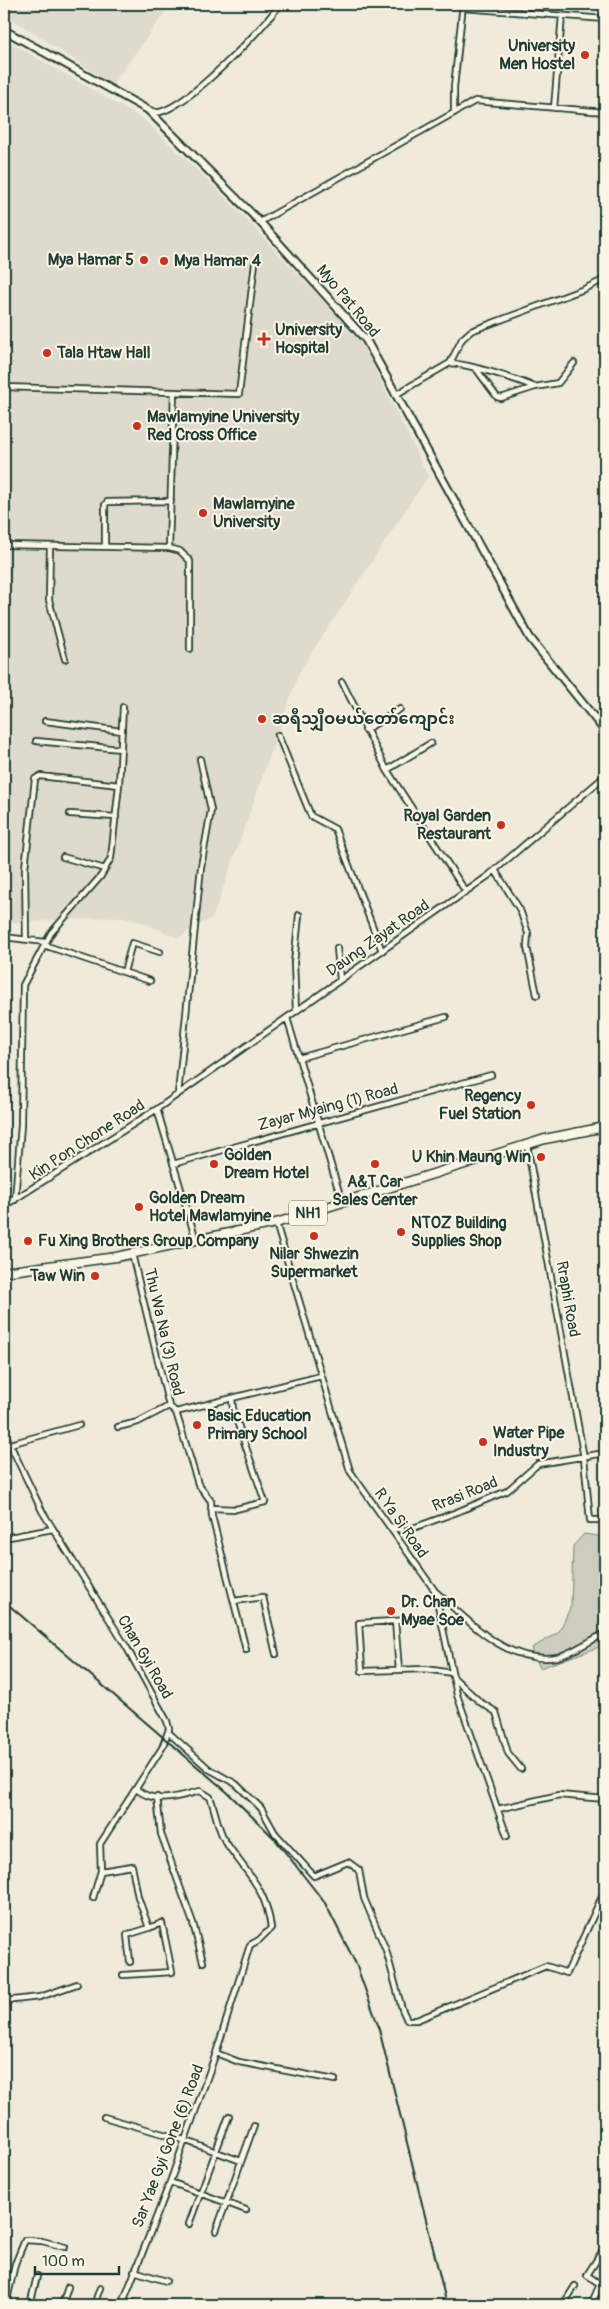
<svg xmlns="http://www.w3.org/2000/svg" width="609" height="2309" font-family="Pangolin,'Noto Sans Myanmar',sans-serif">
  <rect width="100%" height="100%" fill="#efeada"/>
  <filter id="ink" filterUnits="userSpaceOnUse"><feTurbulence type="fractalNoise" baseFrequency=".02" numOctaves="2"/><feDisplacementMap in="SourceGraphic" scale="10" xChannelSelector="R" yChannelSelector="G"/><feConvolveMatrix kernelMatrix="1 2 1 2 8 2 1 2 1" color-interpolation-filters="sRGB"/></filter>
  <g filter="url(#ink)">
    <path fill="#dedbcc" d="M4 4H171L112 85 4 13Z
      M4 39 143 119 219 191 361 341 428 476 299 672 213 917 178 938 142 922 116 917 4 923Z"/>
    <path fill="#cccdbf" stroke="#76857a" d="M584 1534 605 1537V1645L540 1668 532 1648 559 1632 571 1606 573 1546Z"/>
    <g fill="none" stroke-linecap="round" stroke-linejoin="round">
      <g stroke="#1f3d34" stroke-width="8">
        <path id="street" d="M463 8 605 19
          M554 108 562 16
          M149 110C153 111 157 113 160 112 189 105 263 29 280 4
          M454 113V87L463 4
          M260 222 475 101 605 112
          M450 363C472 365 513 378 535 387
          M477 370 497 397 501 398 535 387 558 383 574 363
          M4 387 239 394 255 263
          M395 395 450 363 462 339 471 331 584 289 605 279
          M4 545 169 548 174 392
          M50 546 49 600 65 659
          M105 547V505L107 502 171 501
          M169 548 180 551 190 561V649
          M342 682 387 770 466 892
          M45 721 122 731
          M365 730 400 709
          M278 735 311 816 335 829 382 951
          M36 741 121 749
          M387 770 431 743
          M70 814 116 817
          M63 857 105 869
          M495 870 520 910 528 933 527 947 537 995
          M4 937 45 942
          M26 939 25 868 35 779 40 776 119 785
          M44 945 150 981
          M337 948 340 980
          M124 972 132 943 160 952
          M296 1011 294 963 299 915
          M287 1018 342 1202
          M299 1058 446 1017
          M178 1094 201 867 211 810 200 759
          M157 1109 196 1240
          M527 1145 584 1458 590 1520H605
          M173 1164 491 1075
          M4 1197 15 1200 21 1125 23 985 51 933 101 876 111 858 119 785 123 707
          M4 1206 157 1109 488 876 605 776
          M276 1223 350 1471 435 1591 457 1695 507 1836
          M132 1254 169 1406 176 1412 198 1484 211 1501 212 1516 246 1650
          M176 1412 321 1376
          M118 1427 138 1422 169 1406
          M4 1432 42 1511 127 1648 167 1721 169 1729 162 1748 100 1844 101 1871 93 1898
          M10 1444 79 1425
          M211 1508 236 1509 265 1502 233 1410 232 1398
          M389 1526 405 1531 457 1512 507 1491 538 1464 605 1453
          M4 1538 53 1529
          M436 1592C470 1622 507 1665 557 1657 568 1655 594 1639 605 1633
          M234 1601 263 1597 276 1654
          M411 1620 359 1623 362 1671 426 1669 452 1673
          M395 1621 399 1670
          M454 1678 480 1702 496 1712 508 1753 521 1769
          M169 1733 209 1769 236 1784 261 1808 275 1833 314 1876 348 1862 359 1870 364 1898 386 1950 402 2009 407 2020H417L546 1966 567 1973 605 1890
          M136 1789C156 1805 177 1797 200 1791L210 1797C215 1809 218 1830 225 1841 246 1873 266 1887 271 1928L259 1940 250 1945 216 2053
          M157 1797 161 1834 193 1923 203 1962
          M498 1809 559 1795 605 1799
          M101 1871 132 1866 138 1897 149 1928 162 1923 172 1972 123 1975
          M130 1962 127 1935 149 1928
          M4 2001 40 1997 77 1984
          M104 2117 184 2140 241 2161
          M170 2182 246 2210
          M189 2224 229 2116
          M216 2231 254 2126
          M134 2271 166 2281
          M123 2301 139 2305
          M6 2305 15 2264 25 2240 42 2241 65 2247
          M30 2305 37 2276
          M62 2305 68 2287
          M94 2305 100 2288
          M122 2305 170 2182 216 2053 239 2062 335 2080
          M563 2305 575 2286
          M591 2305 600 2284 587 2275 605 2247"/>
      </g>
      <g stroke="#1f3d34" stroke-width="10">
        <path id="secondary" d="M4 30 148 110 260 222 366 340 530 638 605 731"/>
      </g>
      <g stroke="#1f3d34" stroke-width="11">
        <path id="highway" d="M4 1272 116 1257 276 1223 545 1139 605 1127"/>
      </g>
      <use href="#street" stroke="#fcf5e5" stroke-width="4.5"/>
      <use href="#secondary" stroke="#fcf5e5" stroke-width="6"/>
      <use href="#highway" stroke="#fcf5e5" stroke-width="8"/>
      <path stroke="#1f3d34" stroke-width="2" d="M4 1601 227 1792 274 1838 325 1903 356 1964 378 2025 447 2305"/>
    </g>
  </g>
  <g fill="#c8321e" stroke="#fcf5e5" stroke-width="2">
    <circle cx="585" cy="55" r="5"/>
    <circle cx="144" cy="260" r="5"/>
    <circle cx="164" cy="261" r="5"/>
    <path d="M261.5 331.5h5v5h5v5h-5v5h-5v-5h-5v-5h5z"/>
    <circle cx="47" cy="353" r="5"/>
    <circle cx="137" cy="426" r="5"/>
    <circle cx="203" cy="513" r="5"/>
    <circle cx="262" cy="719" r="5"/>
    <circle cx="501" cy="825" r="5"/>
    <circle cx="531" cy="1105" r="5"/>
    <circle cx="541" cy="1157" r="5"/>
    <circle cx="214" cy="1164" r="5"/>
    <circle cx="375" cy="1164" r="5"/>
    <circle cx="139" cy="1207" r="5"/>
    <circle cx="401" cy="1232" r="5"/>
    <circle cx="314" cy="1236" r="5"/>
    <circle cx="28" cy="1241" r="5"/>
    <circle cx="95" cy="1276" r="5"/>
    <circle cx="197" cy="1425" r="5"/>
    <circle cx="483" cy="1442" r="5"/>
    <circle cx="391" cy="1611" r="5"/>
  </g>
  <g text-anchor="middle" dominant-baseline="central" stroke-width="4" stroke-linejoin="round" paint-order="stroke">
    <rect fill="#fcf5e5" stroke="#617469" stroke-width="1" x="289" y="1200.5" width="38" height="25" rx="4"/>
    <g font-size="15" font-weight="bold" fill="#1f3d34">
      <text x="308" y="1213">NH1</text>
    </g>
    <g font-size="16" font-weight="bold" fill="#1f3d34" stroke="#fcf5e5" text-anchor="start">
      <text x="575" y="46" text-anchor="end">University<tspan x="575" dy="18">Men Hostel</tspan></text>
      <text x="134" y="260" text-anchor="end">Mya Hamar 5</text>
      <text x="174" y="261">Mya Hamar 4</text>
      <text x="275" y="330">University<tspan x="275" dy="18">Hospital</tspan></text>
      <text x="57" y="353">Tala Htaw Hall</text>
      <text x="147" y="417">Mawlamyine University<tspan x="147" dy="18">Red Cross Office</tspan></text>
      <text x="213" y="504">Mawlamyine<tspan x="213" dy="18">University</tspan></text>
      <text x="272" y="719">ဆရီသျှီဝမယ်တော်ကျောင်း</text>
      <text x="491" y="816" text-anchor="end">Royal Garden<tspan x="491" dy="18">Restaurant</tspan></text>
      <text x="521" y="1096" text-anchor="end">Regency<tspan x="521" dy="18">Fuel Station</tspan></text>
      <text x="224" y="1155">Golden<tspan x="224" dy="18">Dream Hotel</tspan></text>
      <text x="531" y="1157" text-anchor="end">U Khin Maung Win</text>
      <text x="375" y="1182" text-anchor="middle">A&amp;T Car<tspan x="375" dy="18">Sales Center</tspan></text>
      <text x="149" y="1198">Golden Dream<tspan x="149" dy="18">Hotel Mawlamyine</tspan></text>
      <text x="411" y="1223">NTOZ Building<tspan x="411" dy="18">Supplies Shop</tspan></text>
      <text x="38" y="1241">Fu Xing Brothers Group Company</text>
      <text x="314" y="1254" text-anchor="middle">Nilar Shwezin<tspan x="314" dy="18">Supermarket</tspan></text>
      <text x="85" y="1276" text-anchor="end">Taw Win</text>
      <text x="207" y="1416">Basic Education<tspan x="207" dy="18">Primary School</tspan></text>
      <text x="493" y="1433">Water Pipe<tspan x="493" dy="18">Industry</tspan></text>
      <text x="401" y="1602">Dr. Chan<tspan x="401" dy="18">Myae Soe</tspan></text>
    </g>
    <g font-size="16" fill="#1f3d34" stroke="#fcf5e5">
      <text transform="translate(348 301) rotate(50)">Myo Pat Road</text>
      <text transform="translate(378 938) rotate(-35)">Daung Zayat Road</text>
      <text transform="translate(328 1107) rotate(-15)">Zayar Myaing (1) Road</text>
      <text transform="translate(87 1140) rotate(-33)">Kin Pon Chone Road</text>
      <text transform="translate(568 1299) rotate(80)">Rraphi Road</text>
      <text transform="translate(164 1332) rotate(77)">Thu Wa Na (3) Road</text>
      <text transform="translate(465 1494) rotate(-22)">Rrasi Road</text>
      <text transform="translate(401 1523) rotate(55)">R Ya Si Road</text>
      <text transform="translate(145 1657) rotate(60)">Chan Gyi Road</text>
      <text transform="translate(168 2146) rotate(-69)">Sar Yae Gyi Gone (6) Road</text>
    </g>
  </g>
  <rect width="609" height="2309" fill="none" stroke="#fcf5e5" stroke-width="20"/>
  <rect x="10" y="10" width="589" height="2289" fill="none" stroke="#1f3d34" stroke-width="2" filter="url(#ink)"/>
  <path d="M35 2266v8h84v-8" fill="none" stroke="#1f3d34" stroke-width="2.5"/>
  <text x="42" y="2266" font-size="15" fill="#1f3d34" stroke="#fcf5e5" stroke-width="4" paint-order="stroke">100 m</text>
</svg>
